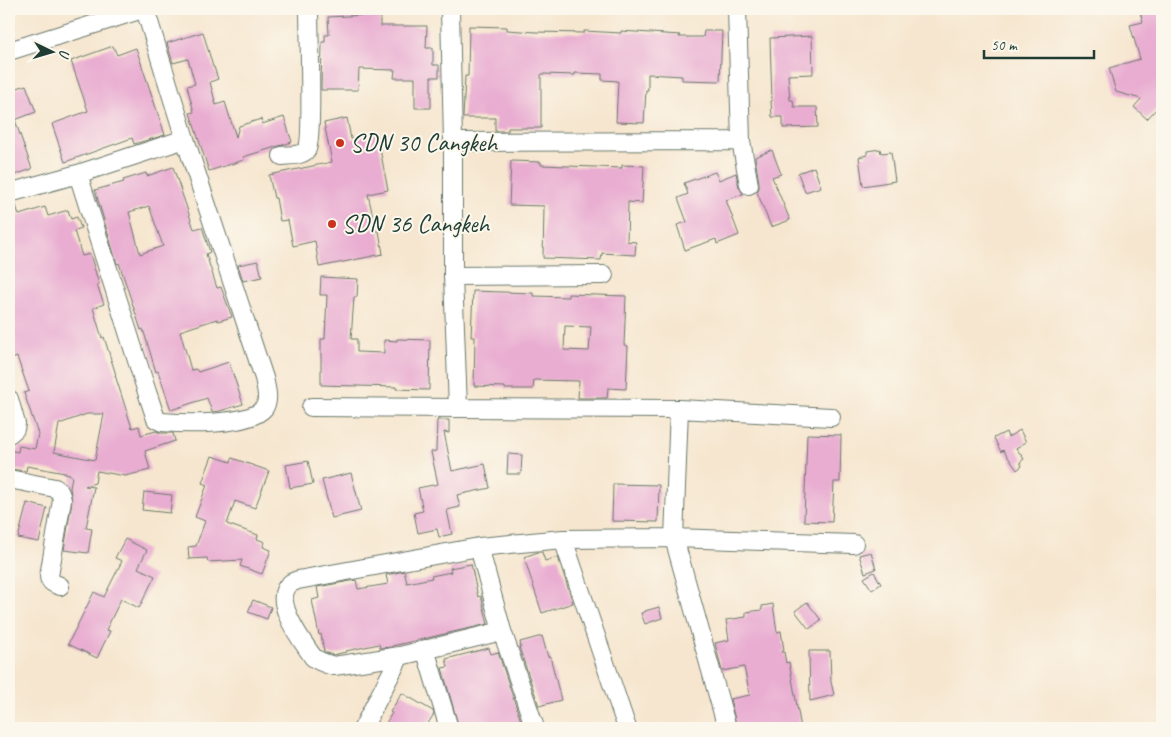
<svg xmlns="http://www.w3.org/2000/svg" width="1171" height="737" font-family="Caveat,sans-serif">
  <rect width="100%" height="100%" fill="#fbf7ec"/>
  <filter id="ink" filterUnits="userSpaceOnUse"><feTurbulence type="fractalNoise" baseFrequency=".02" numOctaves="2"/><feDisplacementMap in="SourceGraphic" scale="10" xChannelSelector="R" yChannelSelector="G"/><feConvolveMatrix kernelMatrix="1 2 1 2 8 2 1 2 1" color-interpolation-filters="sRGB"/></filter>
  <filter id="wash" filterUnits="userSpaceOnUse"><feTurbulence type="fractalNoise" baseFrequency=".0096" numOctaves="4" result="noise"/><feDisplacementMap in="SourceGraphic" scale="20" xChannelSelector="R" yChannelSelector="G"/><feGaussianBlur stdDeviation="1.12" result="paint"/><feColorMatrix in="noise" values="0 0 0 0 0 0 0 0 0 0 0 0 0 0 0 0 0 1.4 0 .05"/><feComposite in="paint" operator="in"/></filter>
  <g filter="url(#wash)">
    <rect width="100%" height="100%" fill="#f6e6cf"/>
    <g id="blocks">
      <path fill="#e9add1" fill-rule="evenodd" d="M1139 9H1162V95L1158 107 1147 119 1134 107 1141 99 1116 92 1109 68 1140 59 1130 25 1143 22Z
        M366 15H380V26H427L426 48H433V65H439V77H431V108H415V78H394L395 70 359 69 358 90H321L322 42H325V35H329L328 17Z
        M469 26 507 27V30L536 32 584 33V31L621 33V31L680 35 679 37H703L704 31H722L720 81 682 80V76L648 74V90H646L644 123 616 122 618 81 602 80V74L575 73V75L542 74 541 75V128H508V131H495V118H463L465 76H468Z
        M203 32 213 67H214L218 79 210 82 216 105 225 102 236 137 239 126 261 119 262 124 284 117 292 142 243 157 244 160 209 171 190 113 194 112 187 86 195 84 188 59 173 63 167 43Z
        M812 36 813 74 788 75 790 100H793L794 107H817L818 127 783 128V117H772L771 101H772L770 38Z
        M113 46 117 55 136 48 165 135 134 144 132 138 65 162 52 124 88 111 71 61Z
        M26 85 36 112 15 120 32 169 9 177V91Z
        M347 118 351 139 377 134 388 190 368 194 376 231H379L383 254 319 267 315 241 293 246 288 220 280 221 276 198H274L269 175 332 162 324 123Z
        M880 149 881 153 891 152 895 181 863 186 859 157 867 155V151Z
        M772 150 781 174 772 177 790 220 771 227 757 192 759 188V183L755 157Z
        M511 161 541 162V165L622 168V165L644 166 642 203 628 202 627 241 636 242 635 255 602 253 601 260 543 258 544 206 509 205Z
        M173 167 194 229 202 227 210 252 206 254 217 288 221 287 232 317 218 321 217 319 180 331 191 370 196 369 198 372 229 362 243 404 220 411 212 412 207 398 171 410 158 371 156 372 143 329 141 330 119 263 117 264 95 190 124 182 123 180 146 173 147 176ZM149 206 163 246 140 254 129 212Z
        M814 167 821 187 805 192 798 173Z
        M715 172 719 180 736 173 739 187 743 194 726 200 739 235 717 244 716 239 685 250 677 225 687 222 678 198 688 194 684 183Z
        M15 202 19 215 45 207 48 216 68 210 71 219 77 217 81 228 74 231 82 256 90 254 99 284 97 285 104 304 93 308 102 338 104 337 116 375H115L132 428 139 426 141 435 156 431 161 433H173L175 441 145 451 150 470 125 476 97 471 95 483 85 486 94 487 86 528 92 529 88 553 64 550 72 501 70 488 72 476 69 475 70 474 27 466 26 471 9 469V450L18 452 19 446 35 449 38 434 24 393 29 391 17 357 12 359 9 350V203ZM87 414H104L95 460 54 452 59 424Z
        M258 261 262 277 243 281 238 265Z
        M321 277 358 279 357 297H354L351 339H357V352L384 353V340L397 341V339L430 340 429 390 396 389V387L321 385V339H325L327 295H320Z
        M473 291 533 293V296L568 297V294L626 296 624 345 628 346 626 389 608 388 607 398H578L579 381 534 380 533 389H505V387L474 386 475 337H471ZM565 326 591 327 589 351 564 350Z
        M437 420H449V433L444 432 452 471 485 464 490 488 457 495 460 507 447 510 452 534 439 537 437 529 418 533 414 513 423 511 418 488 438 484 431 452 436 451Z
        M1020 430 1026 442 1016 448 1024 459 1020 462 1022 466 1017 470 1003 450 1001 452 994 438 1006 432 1008 437Z
        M807 434 841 435 840 482H834L832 522 804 521Z
        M508 454 522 455 521 474H507Z
        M212 456 231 462 232 458 269 471 255 508 235 501 227 524 258 535 257 539 265 542 263 547 271 550 262 574 240 566 242 560 208 562 207 558 189 559 188 547 196 546 205 521 195 517 207 485 202 483Z
        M308 461 313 484 290 488 286 465Z
        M351 473 361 511 332 518 322 480Z
        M613 484 659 485 658 522 612 521Z
        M144 492 172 495 170 513 142 510Z
        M27 503 47 508 39 542 18 538Z
        M125 539 147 550 138 568 155 576 139 608 121 599 106 630 110 631 97 658 68 644 94 592 104 597 122 561 115 558Z
        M538 552H542L545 561 558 557 573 603 542 613 524 557Z
        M871 552 876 569 865 573 859 555Z
        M471 564 478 597 481 596 488 624 427 638 392 646V647L380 648 379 644 346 651V652L333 655 324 652 321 634 319 635 312 600 319 598 317 587 356 580 358 589 388 584 386 575 404 571 407 583 432 578 431 576 451 572 450 568Z
        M874 572 881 584 872 590 864 578Z
        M253 600 271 607 267 619 248 612Z
        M807 602 821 620 809 629 795 611Z
        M773 604 777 632 781 631 784 650 781 652H784L786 663 789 662 801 728H737L730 699 750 695 744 667 722 671 715 643 729 640 726 620 746 617V612L762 610V606Z
        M659 607 662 618 645 624 641 613 645 612V611Z
        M542 636 548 657 550 656 561 700 539 706 519 647H521L520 642Z
        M489 648 491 654 498 652 523 727 518 728H459L442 668 448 667 446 659Z
        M809 651H830L831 682 834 695 810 701Z
        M402 693 433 711 434 714 425 728H383L392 713 390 712Z"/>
    </g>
  </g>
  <g filter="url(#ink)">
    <use href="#blocks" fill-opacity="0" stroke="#6a786a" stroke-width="1"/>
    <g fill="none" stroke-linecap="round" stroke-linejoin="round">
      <g stroke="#6a786a" stroke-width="20">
        <path id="minor" d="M450 9 453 142 741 141 737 9
          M9 51 143 9
          M741 141 749 185
          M453 142V276L458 408 679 409 831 417
          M282 156C290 155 303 156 307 149 313 140 309 28 309 9
          M78 174 146 389 156 419 162 422C183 424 250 426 264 408 270 400 266 388 264 378L185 139
          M9 193 78 174 185 139 145 9
          M453 276 604 275
          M9 399 16 424 15 429 9 434
          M311 407 458 408
          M679 409 674 538 727 728
          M9 479 55 488C60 491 61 494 62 500L49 576C49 582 55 584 60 586
          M479 547 502 631
          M425 649 449 728
          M400 656 334 666C326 664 319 662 313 657 303 642 269 599 291 583 293 582 295 581 298 580L479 547 563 539
          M363 728 400 656 502 631 535 728
          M627 728 563 539 674 538 854 544"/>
      </g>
      <use href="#minor" stroke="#fff" stroke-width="18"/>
    </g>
  </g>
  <g fill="#c8321e" stroke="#fbf7ec" stroke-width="2">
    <circle cx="340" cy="143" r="5"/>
    <circle cx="332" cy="224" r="5"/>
  </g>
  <g text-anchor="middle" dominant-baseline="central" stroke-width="4" stroke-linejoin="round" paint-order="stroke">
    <g font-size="25" fill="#1f3d34" stroke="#fbf7ec" text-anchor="start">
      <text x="350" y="143">SDN 30 Cangkeh</text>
      <text x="342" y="224">SDN 36 Cangkeh</text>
    </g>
  </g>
  <rect width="1171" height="737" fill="none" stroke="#fbf7ec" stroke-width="30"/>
  <g transform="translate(52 52) rotate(95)" stroke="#fbf7ec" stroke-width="4" paint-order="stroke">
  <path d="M0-4L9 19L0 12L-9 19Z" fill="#1f3d34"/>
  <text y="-8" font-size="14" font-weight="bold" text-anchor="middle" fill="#1f3d34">U</text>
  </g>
  <path d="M984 50v8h110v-8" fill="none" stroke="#1f3d34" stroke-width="2.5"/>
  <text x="991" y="50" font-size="15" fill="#1f3d34" stroke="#fbf7ec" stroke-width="4" paint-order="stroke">50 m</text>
</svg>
